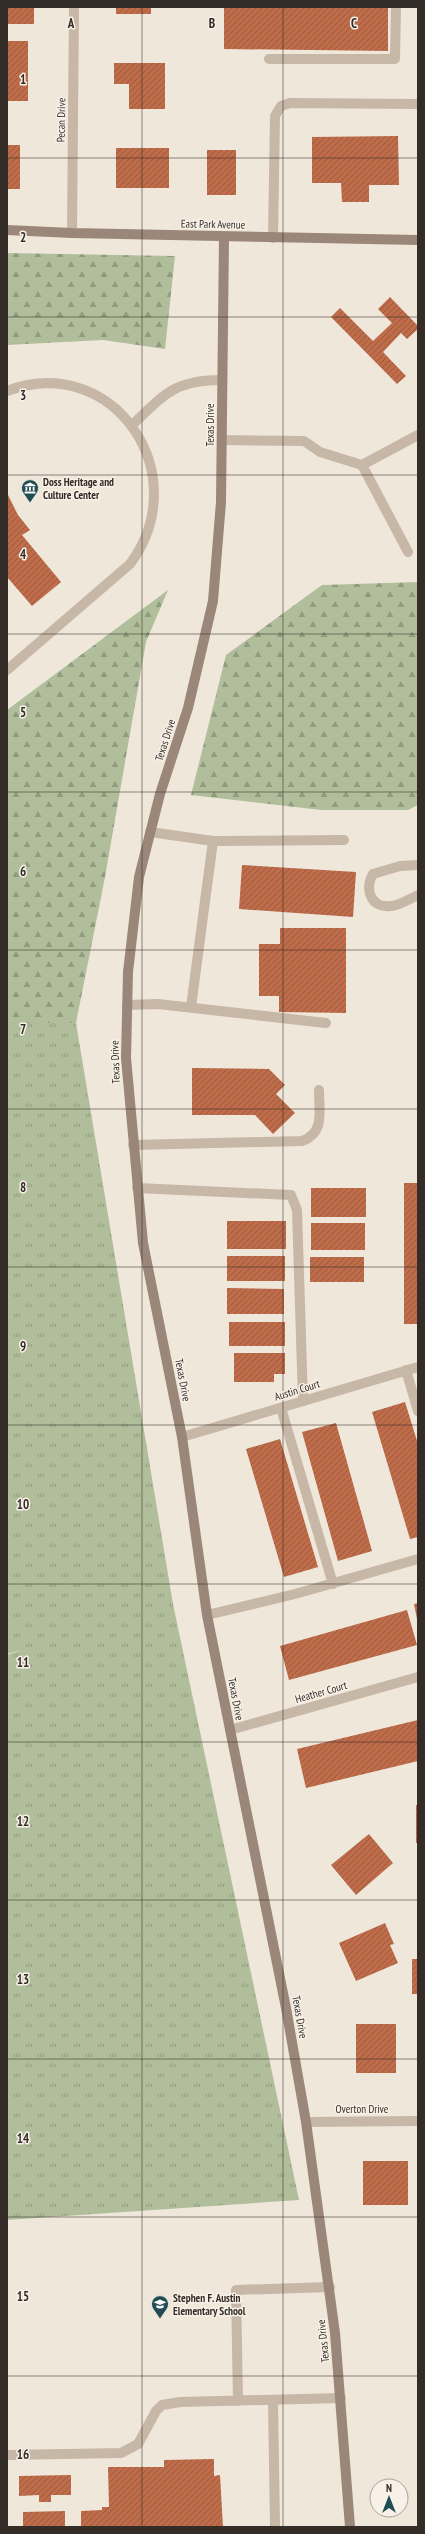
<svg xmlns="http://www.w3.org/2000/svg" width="425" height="2534" font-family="'PT Sans Narrow',sans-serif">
  <defs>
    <pattern id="grass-tufts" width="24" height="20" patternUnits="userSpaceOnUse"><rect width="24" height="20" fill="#b1be9c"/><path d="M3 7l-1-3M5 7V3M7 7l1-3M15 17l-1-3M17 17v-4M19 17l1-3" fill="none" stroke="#919b7f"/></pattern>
    <pattern id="forest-firs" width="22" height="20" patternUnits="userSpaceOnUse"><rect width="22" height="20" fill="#b1be9c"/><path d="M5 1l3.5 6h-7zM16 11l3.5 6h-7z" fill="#919b7f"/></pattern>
    <pattern id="building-hatch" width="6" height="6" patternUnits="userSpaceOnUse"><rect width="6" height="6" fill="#be6c4a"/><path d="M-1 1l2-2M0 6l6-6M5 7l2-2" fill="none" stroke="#9b593e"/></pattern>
  </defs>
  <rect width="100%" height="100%" fill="#f0e7db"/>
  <path fill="url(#grass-tufts)" d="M7 1023H76L173 1604 299 2200 7 2220V1655L21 1650 7 1654Z"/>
  <path fill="url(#forest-firs)" d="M7 253 175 256 165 349 103 340 7 345Z
    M418 582V805L408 810H321L191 795 226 655 322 585Z
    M168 590 146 642 105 877 76 1023H7V710Z"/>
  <path fill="url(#building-hatch)" d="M7 7H34V24H7Z
    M116 7H151V14H116Z
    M224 7H388V51L224 49Z
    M7 41H28V101H7Z
    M114 63H165V109H129V84H114Z
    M398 136 399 185H369V202H342L341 183H312V137Z
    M7 145H20V189H7Z
    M116 148H169V188H116Z
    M207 150H236V195H207Z
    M390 297 418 326V329L407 339 401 333 383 352 406 376 397 384 331 317 340 308 373 341 392 323 378 309Z
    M7 493 18 515 30 530 22 535 61 582 32 606 7 577Z
    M242 865 356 872 353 917 239 909Z
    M280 928H346V1013L279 1012V996H259V944H280Z
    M192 1068 269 1069 285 1085 276 1094 295 1113 273 1134 255 1115H192Z
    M404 1183H418V1324H404Z
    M311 1188H366V1217H311Z
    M227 1221H286V1249H227Z
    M311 1223H365V1250H311Z
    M227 1256H285V1281H227Z
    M310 1257H364V1282H310Z
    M227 1288 284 1289V1314H227Z
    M229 1322H285V1346H229Z
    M234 1353H285V1374H274V1382H234Z
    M405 1402 418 1444V1537L410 1539 372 1412Z
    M336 1423 372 1551 338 1561 302 1432Z
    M280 1439 318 1567 284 1577 246 1449Z
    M418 1603V1619H417L414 1604Z
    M407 1610 417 1645 289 1680 280 1646Z
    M418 1720V1761L306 1788 297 1749Z
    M416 1805H418V1843H416Z
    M369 1834 393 1863 356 1895 331 1865Z
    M385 1923 394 1944 390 1945 398 1963 356 1981 339 1943Z
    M412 1959H418V1994H412Z
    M356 2024H396V2073H356Z
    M363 2161H408V2205H363Z
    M214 2459V2476L220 2475 223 2527H81V2511L102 2510V2507H109L108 2467H164V2460Z
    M71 2475V2495H51V2502H39V2495L19 2496V2476Z
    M65 2511V2527H23V2512Z"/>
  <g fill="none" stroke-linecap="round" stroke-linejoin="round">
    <path stroke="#c7b7a7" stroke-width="10" d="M269 59H395L396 7
      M273 238 275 116 281 106 290 103 418 104
      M7 391C113 351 197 474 130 564L7 670
      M131 426C165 394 174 380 222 380
      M222 440 304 441 320 452 362 465 418 435
      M362 465 408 552
      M150 832 213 841 344 840
      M418 865 400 866 373 874C364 889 371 909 391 906 401 905 409 899 418 895
      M127 1005 158 1004 326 1023
      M191 1007 213 841
      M133 1145 302 1141C325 1133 319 1111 319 1090
      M137 1188 291 1195 297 1210 303 1401
      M406 1370 418 1411
      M281 1408 333 1584
      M207 1615 295 1594 418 1559
      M238 2401 236 2290 330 2287
      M273 2401 275 2527
      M7 2455 121 2453 138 2444 156 2411 162 2405 180 2402 341 2398"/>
    <path stroke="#c7b7a7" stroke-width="10" d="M72 233 74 7
      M182 1437 418 1367
      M230 1730 418 1677
      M306 2122 418 2121"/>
    <path stroke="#9a8779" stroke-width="10" d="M7 230 72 233 418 240
      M224 237 221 502 213 601 188 708 160 794 139 877 128 972 126 1058 143 1243 182 1437 207 1615 286 2008 306 2122 335 2333 350 2527"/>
  </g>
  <path fill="none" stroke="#342c27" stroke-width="1" stroke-opacity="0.55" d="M142 7V2527M283 7V2527M7 158H418M7 317H418M7 475H418M7 634H418M7 792H418M7 950H418M7 1109H418M7 1267H418M7 1425H418M7 1584H418M7 1742H418M7 1900H418M7 2059H418M7 2217H418M7 2376H418"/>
  <defs>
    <g id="museum-pin" transform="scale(0.9)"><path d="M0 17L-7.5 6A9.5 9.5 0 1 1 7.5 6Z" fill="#204d53" stroke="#f8f1e7"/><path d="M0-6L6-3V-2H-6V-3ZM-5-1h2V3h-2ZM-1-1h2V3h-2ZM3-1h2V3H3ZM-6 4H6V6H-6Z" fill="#fff"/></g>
    <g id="school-pin" transform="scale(0.9)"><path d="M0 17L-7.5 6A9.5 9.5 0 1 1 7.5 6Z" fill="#204d53" stroke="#f8f1e7"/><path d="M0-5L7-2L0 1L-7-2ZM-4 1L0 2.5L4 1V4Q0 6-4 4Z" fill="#fff"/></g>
  </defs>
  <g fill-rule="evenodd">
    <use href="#museum-pin" x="30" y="488"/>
    <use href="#school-pin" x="160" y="2304"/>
  </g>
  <g text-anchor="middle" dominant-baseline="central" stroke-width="3" stroke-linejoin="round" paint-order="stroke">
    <g font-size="11" fill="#342c27" stroke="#f8f1e7">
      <text transform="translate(61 120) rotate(-89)">Pecan Drive</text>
      <text transform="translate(213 224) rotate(1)">East Park Avenue</text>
      <text transform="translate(210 425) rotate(-90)">Texas Drive</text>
      <text transform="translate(165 740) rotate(-72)">Texas Drive</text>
      <text transform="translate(115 1062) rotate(-92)">Texas Drive</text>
      <text transform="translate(183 1380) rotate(79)">Texas Drive</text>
      <text transform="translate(297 1390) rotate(-17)">Austin Court</text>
      <text transform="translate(321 1692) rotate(-16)">Heather Court</text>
      <text transform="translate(236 1699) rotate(79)">Texas Drive</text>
      <text transform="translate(300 2017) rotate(80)">Texas Drive</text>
      <text x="362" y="2109">Overton Drive</text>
      <text transform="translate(323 2341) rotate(-96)">Texas Drive</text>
    </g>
    <g font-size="11" font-weight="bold" fill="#342c27" stroke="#f8f1e7" text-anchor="start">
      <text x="43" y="482">Doss Heritage and<tspan x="43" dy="13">Culture Center</tspan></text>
      <text x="173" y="2298">Stephen F. Austin<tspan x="173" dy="13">Elementary School</tspan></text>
    </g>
  </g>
  <g font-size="13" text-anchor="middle" font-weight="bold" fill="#342c27" stroke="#f8f1e7" stroke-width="3" stroke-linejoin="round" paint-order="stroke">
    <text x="71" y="28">A</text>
    <text x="212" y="28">B</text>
    <text x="354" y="28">C</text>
    <text x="23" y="84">1</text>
    <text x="23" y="242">2</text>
    <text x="23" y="400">3</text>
    <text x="23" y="559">4</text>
    <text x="23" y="717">5</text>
    <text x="23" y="876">6</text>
    <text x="23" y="1034">7</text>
    <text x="23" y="1192">8</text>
    <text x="23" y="1351">9</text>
    <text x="23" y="1509">10</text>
    <text x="23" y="1667">11</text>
    <text x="23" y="1826">12</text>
    <text x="23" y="1984">13</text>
    <text x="23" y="2143">14</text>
    <text x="23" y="2301">15</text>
    <text x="23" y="2459">16</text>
  </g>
  <rect width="425" height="2534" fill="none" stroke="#342c27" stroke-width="16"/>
  <g transform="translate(389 2498)"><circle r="19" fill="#f8f1e7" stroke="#aaa29a"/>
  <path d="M0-3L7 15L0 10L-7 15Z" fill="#204d53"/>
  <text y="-6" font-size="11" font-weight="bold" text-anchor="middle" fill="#342c27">N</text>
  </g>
</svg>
